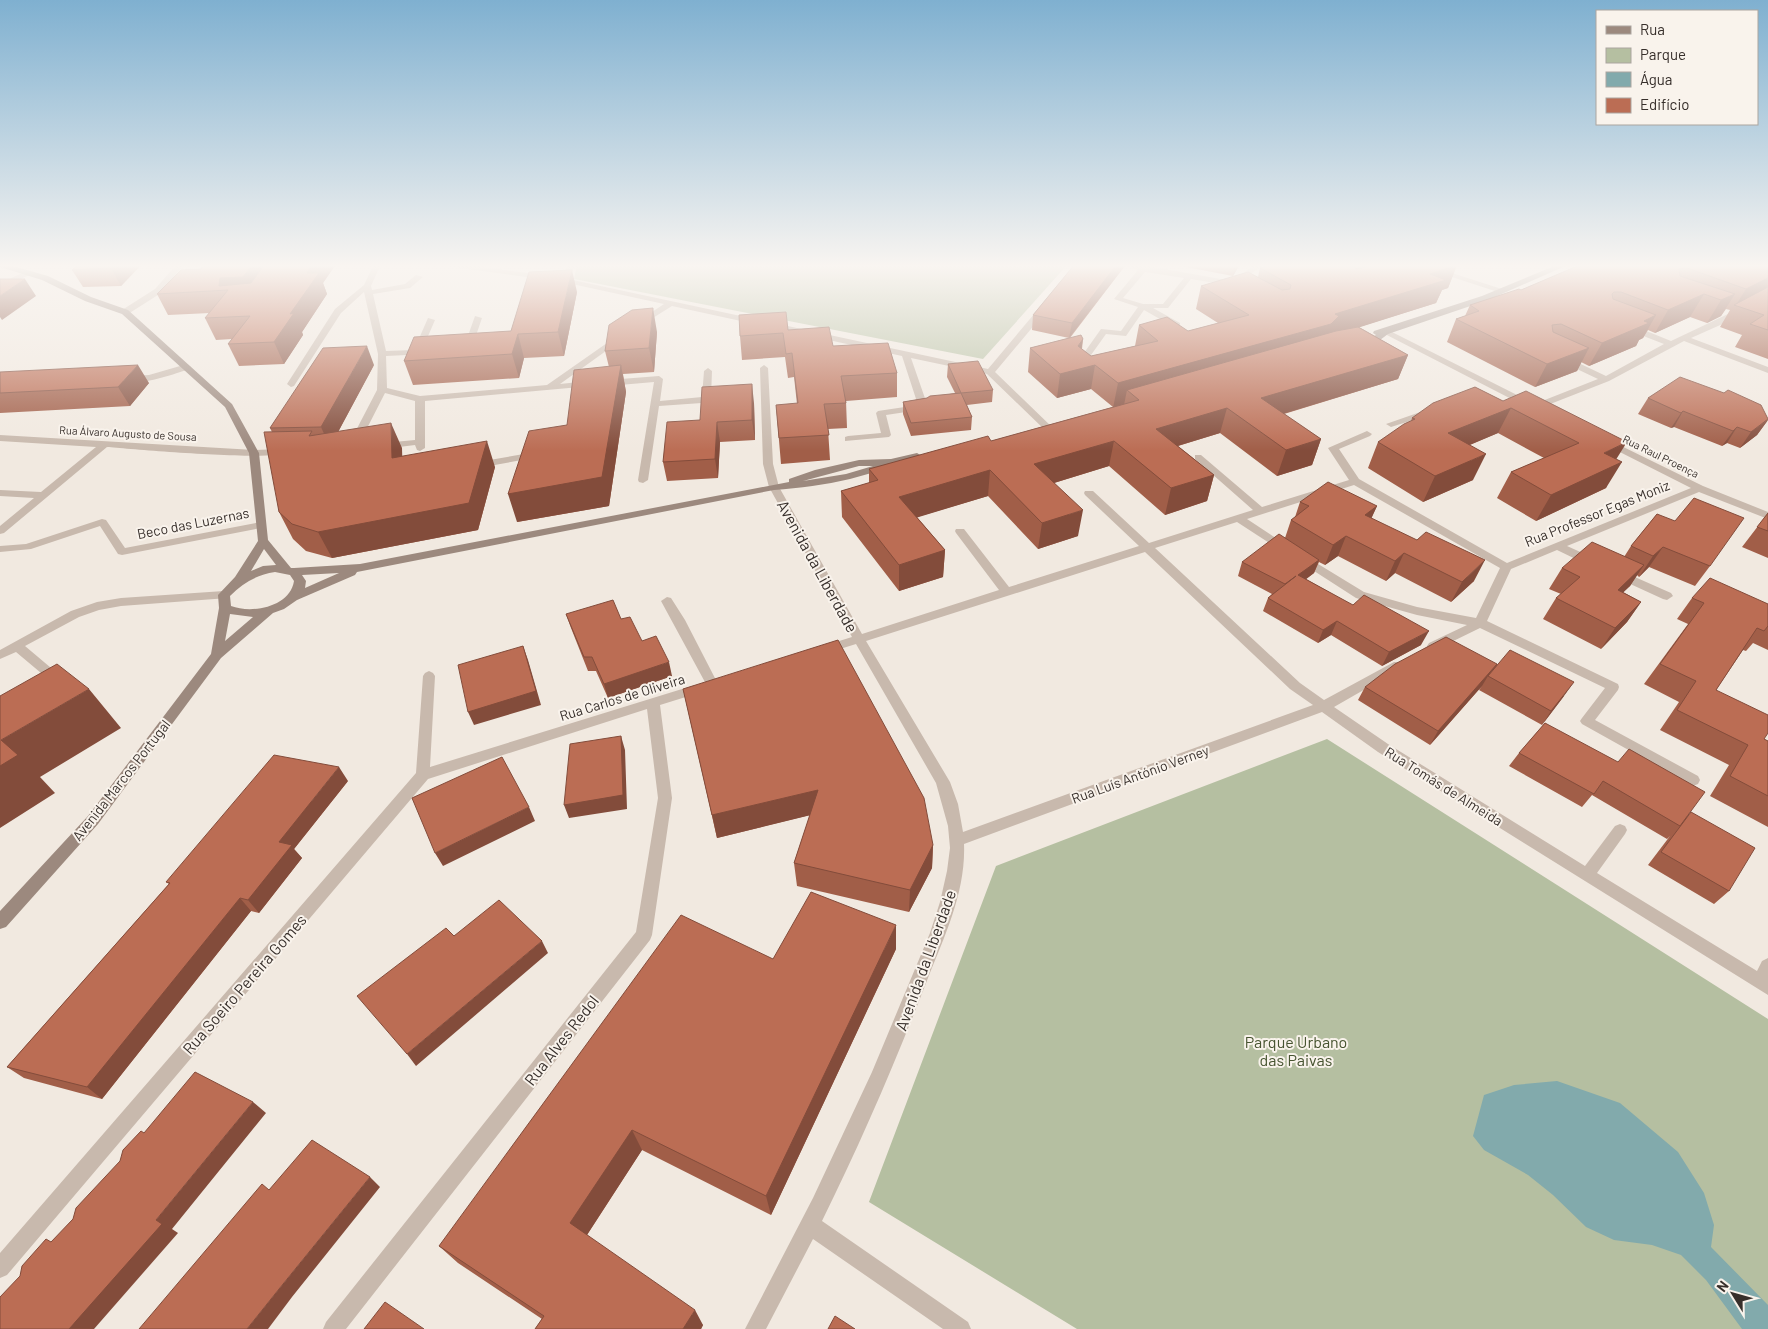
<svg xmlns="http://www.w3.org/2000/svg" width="1768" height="1329" font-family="Barlow,sans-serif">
  <rect width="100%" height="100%" fill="#f1e9e0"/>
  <path fill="#b5bfa1" d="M577 264H1068L983 359 574 279Z
    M1327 739 1768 1019V1329H1077L869 1202 996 866Z"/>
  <path fill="#82aaac" d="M1557 1081 1620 1103 1678 1152 1704 1193 1714 1225 1711 1247 1768 1305V1329H1742L1706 1280 1681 1255 1652 1245 1614 1240 1586 1227 1553 1195 1528 1175 1484 1150 1473 1136 1484 1095 1514 1085Z"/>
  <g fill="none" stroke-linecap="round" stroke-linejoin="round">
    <path fill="#c8b9ad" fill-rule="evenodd" d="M177 264H184L161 293 128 314H122V310L155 289Z
      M374 264H381L371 286 372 290 405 284 416 275 423 277 410 288 373 294 386 351 414 350 428 318 435 320 422 350H427V354L386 356 387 388 420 396 547 385 617 336 624 338 560 384 588 381 592 384 591 386 425 401V448L420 451 417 450 415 445 383 449 378 446 383 443 415 440V401L385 393 361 440 356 443 353 442 351 440 377 390 378 354 364 292 341 313 294 386 291 387 287 384 335 309 364 285Z
      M432 264H457L561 277 569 264H576L568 279 988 369 1040 307H1046V311L995 372 1054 429 1052 431H1046L987 374 911 358 928 407 926 409 886 415 891 435 889 437 845 441V437L848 436 881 433 876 413 878 411 918 405 902 356 672 306 640 326H637V322L664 304 563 282Z
      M1123 264H1136L1232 281 1256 264H1265L1233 286 1191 279 1168 308H1153L1180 323V327H1174L1144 310 1126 336 1106 334 1086 362H1080L1079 360 1101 329 1121 331 1138 307 1114 299 1138 270ZM1145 272 1184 278 1163 304H1143L1123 298Z
      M1412 264H1424L1508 291 1501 293Z
      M27 271 34 273 0 288V283Z
      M1768 295V300L1736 318 1691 338 1768 367V373L1684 341 1609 381 1535 410 1532 409 1531 406H1525L1381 332 1388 330 1531 402 1532 405 1598 379 1560 361V357H1566L1606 376 1664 344 1628 330V326H1634L1671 341Z
      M475 316 482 318 472 347 465 349 464 347Z
      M187 364 191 367 190 369C176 373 138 388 126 379L130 376 149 375Z
      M764 365 768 368 773 464 779 487 862 634 999 590 956 533 955 531 956 529H964L1009 587 1139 546 1085 495 1084 493 1085 491H1093L1149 543 1253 510 1195 459V455H1201L1262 507 1349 480 1328 448 1367 431 1372 434 1370 436 1339 449 1359 479 1507 563 1691 488 1604 444V440L1607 439 1703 486 1768 512V519L1699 492 1567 546 1596 559 1598 562 1596 565H1588L1557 550 1511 569 1487 621 1618 684 1619 687 1618 690 1595 720 1698 776 1700 780 1698 784 1693 786 1582 724 1580 721 1582 718 1605 688 1480 628 1437 649H1429L1427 646 1429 643 1467 625 1417 615 1356 598 1297 560 1295 558 1297 556H1305L1364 592 1417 607 1476 618 1500 568 1354 485 1247 519 1288 546 1290 548 1288 550H1280L1237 522 1155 548 1300 683 1324 700 1394 662H1402L1404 665 1402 668 1334 707 1388 744 1585 866 1615 826 1620 824 1625 826 1627 830 1625 834 1597 873 1757 971 1762 961 1768 958V995L1378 752 1322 712 964 844C966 891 945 935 928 978 896 1061 861 1142 822 1221L968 1322 971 1329H943L813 1239 766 1329H745L813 1198 872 1072 930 933 940 902 947 871 950 848 948 826 936 783 856 644 824 654 818 650 820 647 852 637 769 487 763 464 760 368ZM1145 552 1290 689 1313 705 963 832 958 804 950 782 866 641Z
      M708 368 712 371 711 397 716 396 721 399 716 402 659 406 648 480 643 483 639 482 638 480 654 382 608 386 604 383 608 380 659 376 663 379 660 401 702 397 704 371Z
      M1429 409 1432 410V414L1391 427 1386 424Z
      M0 435 254 450 283 449 288 452C276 462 132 449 107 447L4 533 0 534V526L34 498 0 496V490L41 492 96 447 0 441Z
      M535 452 540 455 538 457 478 468 473 465 478 462Z
      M102 519 106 520 125 548 261 522 266 525 261 528 122 555 118 554 100 526 31 549 0 552V546L26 544Z
      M1619 570 1671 593 1673 596 1667 600 1663 599 1615 577 1613 574Z
      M224 591 230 595 228 598 121 606 99 610 79 617 25 646 57 673 59 684 58 687H48L47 678 16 652 0 659V650L71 611 97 602 121 598Z
      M667 597 671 598 685 620 718 684 717 687H707L706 684 661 601Z
      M429 671 433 673 435 676 430 767 695 685H705L706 688 705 691 660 705 672 798 652 935 650 940 346 1329H323L326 1322 636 932 658 798 647 709 428 779 7 1275 0 1278V1253L416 773 423 676 425 673Z"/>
    <path fill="#9c897e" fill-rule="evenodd" d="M0 264H6L48 276 91 297 128 310 232 404 259 453 268 540 291 568H294L360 564 789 482V479L815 470 859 460 891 459 917 453 922 456 920 458C897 464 874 473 850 479 825 485 800 488 774 490L357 572 355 575 297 600 284 609 273 613 221 658 98 824 6 927 0 929V911L88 816 211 654 219 608 218 595 235 577 258 541 249 453 225 407 122 314 85 301 42 280 0 267ZM859 466H873L846 474 803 481ZM264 549 276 565 263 566 251 571ZM275 572 290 575 294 581C290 607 252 614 231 606L230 596C243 583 256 575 275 572ZM339 573 305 588 306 581 302 575ZM230 614 253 617 225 641Z
      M1559 264H1570L1488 300 1388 334 1376 343 1363 347 1359 344 1376 335 1373 333 1374 331 1482 296Z"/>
  </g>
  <path fill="#a15e48" d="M79 264H142L121 286 83 287 72 270Z
    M205 264H336L323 283 327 294 302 332 303 335 284 364 239 366 228 344 232 339 216 340 205 318 210 313 168 315 157 294 201 269Z
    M1075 264H1125L1124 267 1070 338 1083 339 1082 349 1091 356 1135 346 1139 325 1188 331 1218 323 1196 309 1201 286 1258 277 1260 268 1274 264H1455L1457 265 1448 288 1442 290 1436 303 1359 327 1408 355 1398 379 1284 414 1321 439 1312 465 1277 476 1220 433 1178 446 1214 475 1207 501 1165 515 1109 466 1054 483 1078 536 1038 549 988 496 917 517 945 550 943 577 899 591 842 517 841 491 869 483V469L991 441 1113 407 1091 389 1057 398 1028 372 1030 348 1069 338 1032 330 1033 315Z
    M1170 264H1240L1233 276Z
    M1582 264H1768V359L1735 347 1742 335 1720 327 1730 310 1726 309 1721 316 1707 323 1690 317 1655 333 1648 330 1643 338 1639 340 1636 346 1589 366 1581 362 1577 371 1535 387 1447 342 1456 319 1465 316 1470 305 1521 290Z
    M577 292 564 356 524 358 519 378 413 385 404 361 511 331Z
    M788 330 833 346 897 373V397L846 401 847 428 828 429 830 460 781 464 776 405 797 404 794 377 788 378 785 357 742 360 740 336Z
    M657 332 654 372 623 374 626 392 609 506 517 522 567 425 609 367 605 351Z
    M948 364 993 390 992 402 967 405 972 417 971 430 911 436 903 414V402L955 393 947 377Z
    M374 365 338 432 402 448V456L495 467 478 530 332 558 306 551 293 539 279 512 272 432 270 428Z
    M0 372 149 383 130 406 0 413Z
    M1475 387 1616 459 1606 488 1536 521 1497 498 1511 472 1544 458 1498 433 1469 445 1473 480 1423 502 1368 468 1378 442 1411 421 1412 418Z
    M1648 398 1768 420 1757 435 1740 448 1727 443 1722 446 1674 427 1671 428 1638 414Z
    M754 403 755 440 720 442 718 478 667 481 663 462 700 420Z
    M1300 502 1377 506 1371 518 1474 581 1451 602 1395 573 1386 581 1338 556 1325 565 1319 562 1314 573 1306 579 1421 645 1382 666 1331 635 1318 643 1263 611 1268 598 1272 594 1238 576 1242 562 1285 538 1291 520 1295 517Z
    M1768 513V558L1742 547Z
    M1657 514 1710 566 1695 586 1649 567 1639 577 1637 575 1630 586 1623 592 1641 602 1627 622 1601 649 1543 619 1556 598 1561 594 1549 589 1562 568 1624 557 1631 546Z
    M1692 598 1768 604V650L1753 643 1746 651 1743 650 1716 690 1764 739 1768 741V827L1710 796 1729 765 1660 730 1679 702 1644 684 1688 624 1677 619Z
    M566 614 642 641 672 676 608 698 596 671H588L571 628Z
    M1497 664 1564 696 1542 725 1479 690 1482 686 1430 745 1358 700 1365 687Z
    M683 689 933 845 932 868 909 912 797 886 794 863 810 815 717 838Z
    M1545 723 1687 816 1729 891 1714 904 1648 865 1670 836 1667 839 1592 795 1582 807 1509 766 1519 753Z
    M348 781 294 849 302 858 259 913 251 911 102 1099 24 1078 7 1067 169 884 166 882Z
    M896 949 771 1215 642 1150 587 1235 703 1325 701 1329H535L542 1319 458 1263 439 1246 773 959Z"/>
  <path fill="#834c3b" d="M115 264H142L121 286 111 268Z
    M253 264H278L253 297 228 290 219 286 220 278Z
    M313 264H336L323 283 327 294 302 332 303 335 284 364 274 342 307 273Z
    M1117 264H1125L1124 267 1069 338 1072 323Z
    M1235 264H1240L1233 276Z
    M1457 265 1448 288 1442 290 1436 303 1332 336 1127 390 1124 405 1113 408 1118 383 1335 314 1430 274Z
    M572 270 577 292 564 356 558 332Z
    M1768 278V293L1736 305 1746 289Z
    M25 279 36 296 2 320 0 317V296Z
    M1704 294 1690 317 1655 333 1668 310Z
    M1735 294 1721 316 1707 323 1721 300Z
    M653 308 657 332 654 372 649 348Z
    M1656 315 1643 338 1639 340 1636 346 1589 366 1602 343 1644 321Z
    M518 334 524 358 519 378 512 354Z
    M1083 339 1079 363 1095 365 1091 389 1057 398 1060 374Z
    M367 346 374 365 330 447 321 427Z
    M1589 348 1577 371 1535 387 1547 364Z
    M1408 355 1398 379 1253 423 1261 398Z
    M138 365 149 383 130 406 118 387Z
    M621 365 626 392 609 506 517 522 508 494Z
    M752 384 754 403 755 440 752 420Z
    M1227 408 1220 433 1151 454 1156 429Z
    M1511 408 1498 433 1437 459 1448 433Z
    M1683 411 1674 427 1671 428 1681 413Z
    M1768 420 1757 435 1740 448 1751 432Z
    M717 422 720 442 718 478 715 459Z
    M391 423 402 448 403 484 392 458Z
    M1737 427 1727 443 1722 446 1733 431Z
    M1321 439 1312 465 1277 476 1286 450Z
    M487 441 495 467 478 530 332 558 318 532Z
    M1114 441 1109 466 1031 490 1034 464Z
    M1627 442 1612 466 1622 462 1606 488 1536 521 1551 495 1604 453Z
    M1486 454 1473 480 1423 502 1435 476Z
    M990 470 988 496 899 523V497Z
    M1214 475 1207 501 1165 515 1171 488Z
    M1377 506 1368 526 1365 515Z
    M1083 510 1078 536 1038 549 1042 523Z
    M1346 536 1338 556 1325 565 1333 545Z
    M1663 547 1649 567 1639 577 1653 556Z
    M945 550 943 577 899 591V565Z
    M1404 553 1395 573 1386 581 1395 561Z
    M1319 560 1314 573 1293 589 1298 575Z
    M1485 560 1474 581 1451 602 1462 582Z
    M1644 565 1630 586 1604 611 1618 590Z
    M1641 602 1627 622 1601 649 1615 628Z
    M1337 621 1331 635 1318 643 1323 630Z
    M1429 631 1421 645 1382 666 1389 652Z
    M523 646 528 660 541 705 474 725 468 712Z
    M669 662 672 676 608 698 604 684Z
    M1497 664 1488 676 1482 686 1430 745 1438 731Z
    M1574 682 1564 696 1542 725 1551 711Z
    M89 689 121 728 40 777 55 793 0 828V766L1 740Z
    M621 736 625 750 627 809 569 818 564 805Z
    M339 767 348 781 294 849 302 858 259 913 248 900 279 842Z
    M818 790 819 813 717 838 712 815Z
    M529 807 535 821 443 866 435 853Z
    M933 845 932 868 909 912 910 890Z
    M240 898 251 911 102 1099 87 1087Z
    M896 925V949L771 1215 766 1196Z
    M542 941 548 953 416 1066 407 1054Z
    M253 1102 266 1113 172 1229 178 1233 94 1329H69L156 1220Z
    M632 1130 642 1150 583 1241 570 1223Z
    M370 1177 380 1187 292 1297 268 1329H247L279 1289Z
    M695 1310 703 1325 701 1329H683Z"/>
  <path fill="#bb6d54" stroke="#834c3b" d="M79 264H115L111 268 72 270Z
    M205 264H253L243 277 220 278 219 286 251 283 265 264H313L307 273H319L290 314 294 313 274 342 228 344 250 316 205 318 228 290 157 294 181 270 201 269Z
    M1075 264H1117L1072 323 1033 315Z
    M1274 264H1347L1357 269 1365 267 1366 264H1455L1457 265 1430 274 1446 280 1335 314 1339 316 1331 324 1118 383 1095 365 1060 374 1030 348 1081 335 1083 339 1078 346 1091 356 1158 341 1139 325 1167 317 1188 331 1249 315 1201 286 1248 272 1282 290 1290 289 1291 285 1260 268Z
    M1582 264H1768V278L1746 289 1687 268 1679 269 1680 276 1735 294 1721 300 1704 294 1668 310 1621 292H1614L1612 294 1613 299 1656 315 1644 321 1649 323 1602 343 1561 324 1552 325 1553 332 1589 348 1547 364 1456 319 1479 311 1470 305 1519 289 1521 290Z
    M572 270 558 332 518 334 512 354 404 361 414 337 511 331 529 272Z
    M0 279H25L0 296Z
    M1768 287V330L1750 324 1764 315 1734 305Z
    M653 308 649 348 605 351 609 325 632 310Z
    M786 312 788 330 829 327 833 346 888 343 897 373 841 376 846 403 824 404 829 435 779 438 776 405 798 403 792 353 786 354 783 333 740 336 739 315Z
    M1358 327 1408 355 1261 398 1321 439 1286 450 1227 408 1156 429 1214 475 1171 488 1114 441 1034 464 1083 510 1042 523 990 470 899 497 945 550 899 565 841 491 878 480 869 469 988 436 991 441 1139 400 1127 390 1336 331Z
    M367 346 321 427 270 428 323 348Z
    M978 361 993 390 961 393 948 364Z
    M138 365 118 387 0 393V372Z
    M621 365 602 477 508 494 529 431 567 425 574 370Z
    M1680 377 1724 393 1728 390 1761 405 1768 419 1751 432 1737 427 1733 431 1683 411 1681 413 1648 398Z
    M752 384V420L717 422 715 459 663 462 667 422 700 420 702 387Z
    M1475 387 1503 401 1526 391 1627 442 1604 453 1622 462 1551 495 1511 472 1579 443 1511 408 1448 433 1486 454 1435 476 1378 442 1404 424 1415 419 1412 418 1433 403Z
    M961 393 972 417 911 423 903 402 927 398 930 396Z
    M391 423 392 458 487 441 469 503 318 532 292 524 279 512 264 432 312 431 309 436Z
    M1328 482 1377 506 1365 515 1417 540 1426 532 1485 560 1462 582 1404 553 1395 561 1346 536 1333 545 1291 520 1309 506 1300 502Z
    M1694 498 1744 518 1710 566 1663 547 1653 556 1631 546 1657 514 1675 521Z
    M1768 513V531L1757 527Z
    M1279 534 1319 560 1298 575 1353 605 1364 595 1429 631 1389 652 1337 621 1323 630 1268 598 1296 576 1285 584 1242 562Z
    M1592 542 1644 565 1618 590 1641 602 1615 628 1556 598 1580 577 1562 568Z
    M1710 578 1768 604V626L1764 631 1757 628 1716 690 1768 715V733L1764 739 1768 741V796L1730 776 1748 745 1677 710 1696 681 1660 664 1704 603 1692 598Z
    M613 600 621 619 630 617 642 641 656 636 669 662 604 684 592 657H584L566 614Z
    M1446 637 1497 664 1438 731 1365 687 1395 664Z
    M838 640 924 798 933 845 910 890 794 863 818 790 712 815 683 689Z
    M523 646 536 691 468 712 458 665Z
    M1510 650 1574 682 1551 711 1488 676Z
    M57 664 89 689 1 740 18 755 0 766V696Z
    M1545 723 1618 762 1629 749 1705 792 1680 826 1603 781 1594 794 1519 753Z
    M621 736 623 795 564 805 570 744Z
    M274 755 339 767 279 842 292 845 248 900 240 898 87 1087 7 1067 170 883 166 882Z
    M502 757 529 807 435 853 412 798Z
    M1691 812 1755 848 1729 891 1661 852Z
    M811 892 896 925 766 1196 632 1130 570 1223 695 1310 683 1329H535L544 1316 439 1246 681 915 773 959Z
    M499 900 542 941 407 1054 357 996 446 928 454 936Z
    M195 1072 253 1102 156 1220 162 1224 69 1329H0V1297L20 1276 22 1266 46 1239 51 1242 73 1219 76 1208 120 1161 123 1150 141 1131 144 1133Z
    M312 1140 370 1177 279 1289 247 1329H139L262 1184 269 1190Z
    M385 1302 424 1329H364Z
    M835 1316 855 1329H828Z"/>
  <linearGradient id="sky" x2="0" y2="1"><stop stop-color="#7fb0d0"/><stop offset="0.59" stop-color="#f9f5f1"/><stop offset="1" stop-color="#f9f5f1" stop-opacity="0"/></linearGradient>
  <rect width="1768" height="451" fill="url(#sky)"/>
  <g text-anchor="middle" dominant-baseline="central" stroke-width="4" stroke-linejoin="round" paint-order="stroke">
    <g font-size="11" fill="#372f2b" stroke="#f9f3ec">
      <text transform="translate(128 433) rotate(3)">Rua Álvaro Augusto de Sousa</text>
      <text transform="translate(1661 456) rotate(26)">Rua Raul Proença</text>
    </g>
    <g font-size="14" fill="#372f2b" stroke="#f9f3ec">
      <text transform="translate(1597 513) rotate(-22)">Rua Professor Egas Moniz</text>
      <text transform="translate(193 523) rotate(-11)">Beco das Luzernas</text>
      <text transform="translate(622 697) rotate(-17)">Rua Carlos de Oliveira</text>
      <text transform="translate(1140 774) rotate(-20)">Rua Luís António Verney</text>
      <text transform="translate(121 780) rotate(-52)">Avenida Marcos Portugal</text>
      <text transform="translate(1444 786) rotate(32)">Rua Tomás de Almeida</text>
    </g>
    <g font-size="16" fill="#372f2b" stroke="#f9f3ec">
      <text transform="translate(818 566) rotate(61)">Avenida da Liberdade</text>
      <text transform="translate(925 960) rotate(-70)">Avenida da Liberdade</text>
      <text transform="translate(244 984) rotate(-49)">Rua Soeiro Pereira Gomes</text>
      <text transform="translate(561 1040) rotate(-52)">Rua Alves Redol</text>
    </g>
    <g font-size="16" fill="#475431" stroke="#f9f3ec">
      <text x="1296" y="1041">Parque Urbano<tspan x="1296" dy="18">das Paivas</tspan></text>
    </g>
  </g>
  <rect x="1596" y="10" width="162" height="115" fill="#f9f3ec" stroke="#aba59f"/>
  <rect x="1606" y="26" width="25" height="8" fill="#9c897e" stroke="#aba59f"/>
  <text x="1640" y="35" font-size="15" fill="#372f2b">Rua</text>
  <rect x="1606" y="48" width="25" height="15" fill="#b5bfa1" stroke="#aba59f"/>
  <text x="1640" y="60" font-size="15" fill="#372f2b">Parque</text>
  <rect x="1606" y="72" width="25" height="15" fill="#82aaac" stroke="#aba59f"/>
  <text x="1640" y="85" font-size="15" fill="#372f2b">Água</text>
  <rect x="1606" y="98" width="25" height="15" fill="#bb6d54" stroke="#aba59f"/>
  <text x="1640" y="110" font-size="15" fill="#372f2b">Edifício</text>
  <g transform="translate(1733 1294) rotate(307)" stroke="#f9f3ec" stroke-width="4" paint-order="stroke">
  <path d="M0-4L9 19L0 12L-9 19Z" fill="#372f2b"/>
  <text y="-8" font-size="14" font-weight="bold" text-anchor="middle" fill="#372f2b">N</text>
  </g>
</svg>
